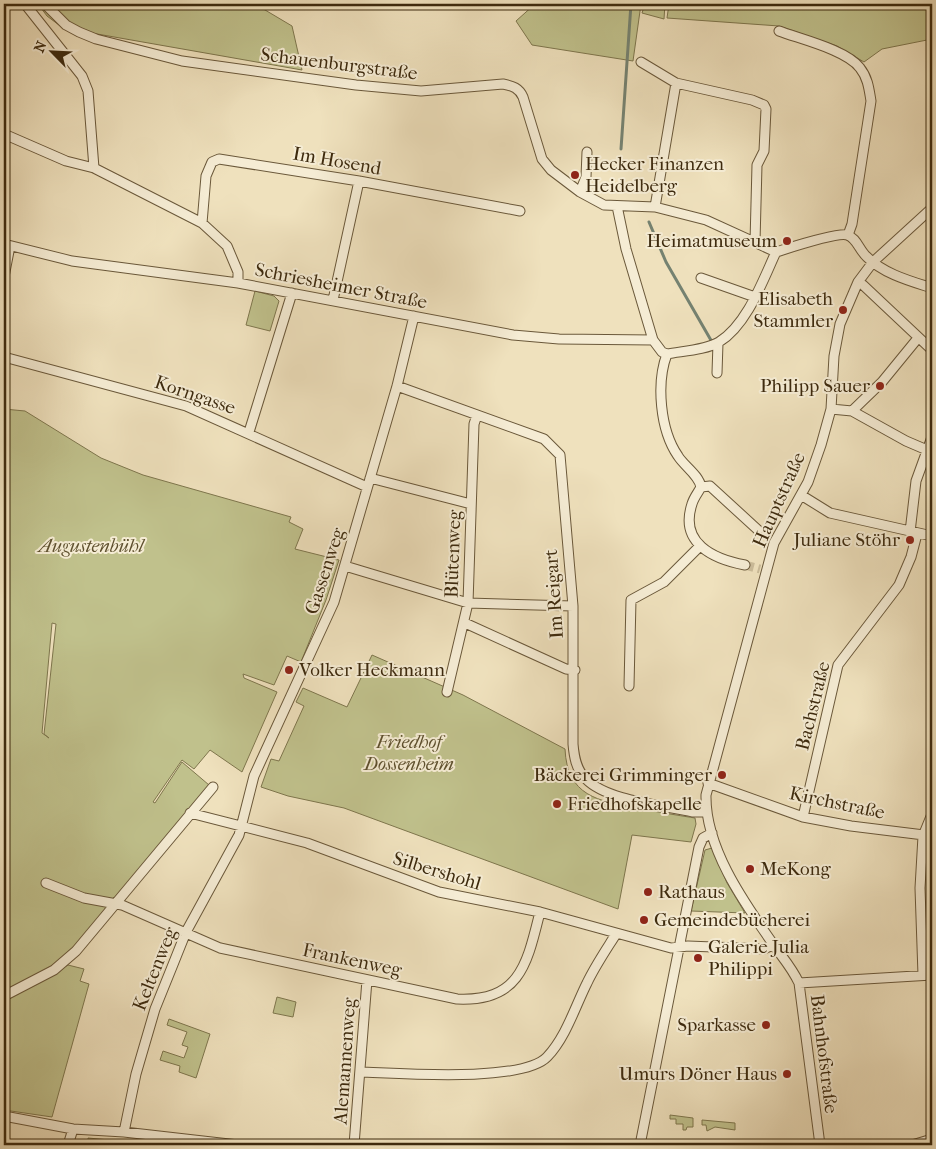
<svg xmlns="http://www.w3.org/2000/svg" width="936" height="1149" font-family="'IM FELL French Canon',serif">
  <rect width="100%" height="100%" fill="#efe1bd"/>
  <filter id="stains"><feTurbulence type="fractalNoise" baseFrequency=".004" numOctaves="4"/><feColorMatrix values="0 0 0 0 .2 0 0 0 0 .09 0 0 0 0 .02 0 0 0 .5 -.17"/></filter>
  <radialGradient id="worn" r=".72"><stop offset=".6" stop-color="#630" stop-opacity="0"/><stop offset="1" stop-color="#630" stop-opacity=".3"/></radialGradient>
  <path fill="#c0c18c" stroke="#7e764d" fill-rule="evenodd" d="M38 4H255L292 26 302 70 63 28 47 16Z
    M535 4H641L633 61 532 45 516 21Z
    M645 4H665L664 19 642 13Z
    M669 4H932V39L882 49 864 62 837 46 779 26 667 18Z
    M255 291 274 296 279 301 270 331 246 325Z
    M4 409 25 411 101 458 143 475 291 517 289 522 303 529 295 549 339 560 326 600 301 662 287 656 274 685 243 674 244 678 277 692 242 772 210 750 194 769 182 760 153 802 155 803 182 762 209 785 114 903V897L73 951 48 970 4 993ZM52 623 56 624 44 734 49 738 42 733Z
    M372 655 463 695 565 749C567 796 598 801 637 808 657 812 676 815 695 818L696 824 691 842 632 835 618 909 344 808 288 796 261 787 271 759 279 761 304 706 296 702 303 688 347 707Z
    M712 848 727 883 745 913 691 911 705 850Z
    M68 965 84 969 80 981 89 984 52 1117 4 1110V1001Z
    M277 997 296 1002 293 1017 273 1013Z
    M169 1019 210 1034 196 1078 179 1072 180 1066 160 1060 163 1051 184 1058 188 1047 182 1045 187 1032 167 1025Z
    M670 1115 693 1118V1127H687L686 1130H683V1124H676V1119H670Z
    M702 1120 735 1123V1130L715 1127 707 1131 706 1125H702Z
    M88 1138 120 1141 119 1145 88 1143Z"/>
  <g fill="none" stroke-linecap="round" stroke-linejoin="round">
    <path stroke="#758271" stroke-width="3" d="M621 149 631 4
      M649 222 666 262 712 342"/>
    <path stroke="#cbbc9a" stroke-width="9" stroke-dasharray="9 4.5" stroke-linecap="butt" d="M745 565 760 569"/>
    <g stroke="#6a583a" stroke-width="11">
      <path id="street" d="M25 4 82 76 88 91 94 168
        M45 4 66 25 79 32 96 39 182 61 356 85 421 91 503 84C513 86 519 88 523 97L542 159 551 170 580 192 604 205 655 207 706 220 776 252
        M779 31C800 39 847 50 860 68 868 78 869 89 871 101L852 224 848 235
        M641 62 676 83 752 100 764 105 766 109 764 151 757 165 755 242
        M4 134 66 161 94 168 202 223 227 246 238 272V283
        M580 192 586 177 587 152
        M617 206 626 249 653 340
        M655 207 676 83
        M202 223 206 176 212 162 219 159 359 181 520 211
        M4 244 72 261 238 283 513 335 559 339 653 340 662 352 667 354
        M4 277 10 246
        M701 278 755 297
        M858 282 863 285 932 350
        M333 300 359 181
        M667 354C683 351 706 350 719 342 747 325 763 280 776 252 789 248 837 232 847 235 857 238 859 250 867 257 884 274 910 281 932 288
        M667 354C656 383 660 430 678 456 684 466 699 475 701 487
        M4 357 186 406 367 487
        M717 373 718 343
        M397 386 544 439 560 455 573 606V744C574 756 576 770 586 779 607 801 663 805 693 812H707
        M831 409 852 411 906 441 927 450
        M852 411 882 382 918 338
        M249 432 292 293
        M370 478 471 504
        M701 487C698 493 694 497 692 504 679 543 713 559 745 565
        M701 487 710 486 758 530
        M801 495 830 513 932 536
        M910 532 916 481 932 437
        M345 566 468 603 573 606
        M465 623 566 669 575 670
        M629 686 631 600 664 582 700 546
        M447 692 468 603 474 424 477 415
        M708 783 803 817 851 826 932 836
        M190 813 307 843 439 892 540 912 671 948 688 946 764 949 773 945
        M803 817 838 665 899 585 911 557 917 534
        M46 883 84 898 122 905 220 948 457 999C520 1002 527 964 540 912
        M923 975 920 888 923 836 932 814
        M799 983 932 975
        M4 996 54 970 76 951 213 787
        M360 1072C397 1073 522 1083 547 1057 566 1037 575 1007 587 983 595 966 606 950 616 934
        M4 1116 73 1129 124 1132 238 1145
        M124 1132 136 1074 155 1009 174 962 186 932 239 835 254 776 334 602 397 386 414 316
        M68 1145 73 1129
        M354 1145 367 980
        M640 1145 699 847 703 838 712 833
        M820 1145 799 983C791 966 781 956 771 941 743 901 705 847 706 795L774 543 808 482 821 445 831 409 834 356 840 324 858 282 873 262 932 208
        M912 1145 932 1139"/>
    </g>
    <use href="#street" stroke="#f5ecd4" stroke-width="9"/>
  </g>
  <g fill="#8f2418" stroke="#f5ecd4" stroke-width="2">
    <circle cx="575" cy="175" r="5"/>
    <circle cx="787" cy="241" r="5"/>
    <circle cx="843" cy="310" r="5"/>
    <circle cx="880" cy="386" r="5"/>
    <circle cx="910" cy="540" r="5"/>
    <circle cx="289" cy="670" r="5"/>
    <circle cx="722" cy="775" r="5"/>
    <circle cx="557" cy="804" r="5"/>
    <circle cx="750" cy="869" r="5"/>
    <circle cx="648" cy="892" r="5"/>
    <circle cx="644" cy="920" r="5"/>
    <circle cx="698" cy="958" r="5"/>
    <circle cx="766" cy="1025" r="5"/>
    <circle cx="787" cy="1074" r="5"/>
  </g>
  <g text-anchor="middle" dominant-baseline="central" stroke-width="4" stroke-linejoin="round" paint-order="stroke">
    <g font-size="19" fill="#3d2a0e" stroke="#f5ecd4">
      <text transform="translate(339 64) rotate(7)">Schauenburgstraße</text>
      <text transform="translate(337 161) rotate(10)">Im Hosend</text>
      <text transform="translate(341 286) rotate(11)">Schriesheimer Straße</text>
      <text transform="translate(195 395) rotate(19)">Korngasse</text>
      <text transform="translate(779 500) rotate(-66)">Hauptstraße</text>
      <text transform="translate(453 554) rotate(-88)">Blütenweg</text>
      <text transform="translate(325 571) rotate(-72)">Gassenweg</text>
      <text transform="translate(554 594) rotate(-94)">Im Reigart</text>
      <text transform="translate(813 706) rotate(-76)">Bachstraße</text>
      <text transform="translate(837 803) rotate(12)">Kirchstraße</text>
      <text transform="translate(437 871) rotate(17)">Silbershohl</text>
      <text transform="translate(352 960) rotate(12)">Frankenweg</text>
      <text transform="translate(155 969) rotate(-68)">Keltenweg</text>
      <text transform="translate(824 1054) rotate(83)">Bahnhofstraße</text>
      <text transform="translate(345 1061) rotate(-86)">Alemannenweg</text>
    </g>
    <g font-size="19" fill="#3d2a0e" stroke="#f5ecd4" text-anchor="start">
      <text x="585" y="164">Hecker Finanzen<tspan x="585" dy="22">Heidelberg</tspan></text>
      <text x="777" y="241" text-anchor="end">Heimatmuseum</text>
      <text x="833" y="299" text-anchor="end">Elisabeth<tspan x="833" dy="22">Stammler</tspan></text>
      <text x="870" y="386" text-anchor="end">Philipp Sauer</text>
      <text x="900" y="540" text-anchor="end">Juliane Stöhr</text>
      <text x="299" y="670">Volker Heckmann</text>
      <text x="712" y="775" text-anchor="end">Bäckerei Grimminger</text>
      <text x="567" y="804">Friedhofskapelle</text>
      <text x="760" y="869">MeKong</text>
      <text x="658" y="892">Rathaus</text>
      <text x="654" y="920">Gemeindebücherei</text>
      <text x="708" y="947">Galerie Julia<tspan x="708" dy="22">Philippi</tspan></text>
      <text x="756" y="1025" text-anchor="end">Sparkasse</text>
      <text x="777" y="1074" text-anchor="end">Umurs Döner Haus</text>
    </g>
    <g font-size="19" font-style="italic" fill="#5e502e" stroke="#f5ecd4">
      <text x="91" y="546">Augustenbühl</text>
      <text x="409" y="742">Friedhof<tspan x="409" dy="22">Dossenheim</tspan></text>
    </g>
  </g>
  <rect width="936" height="1149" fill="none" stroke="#efe1bd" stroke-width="20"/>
  <rect x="5" y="5" width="926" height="1139" fill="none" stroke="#3d2a0e" stroke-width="2.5"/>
  <rect x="10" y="10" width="916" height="1129" fill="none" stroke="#3d2a0e"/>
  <g transform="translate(52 52) rotate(294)" stroke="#f5ecd4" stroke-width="4" paint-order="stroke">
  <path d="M0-4L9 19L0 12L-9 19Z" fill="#3d2a0e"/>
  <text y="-8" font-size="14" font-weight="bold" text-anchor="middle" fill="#3d2a0e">N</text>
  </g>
  <rect width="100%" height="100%" filter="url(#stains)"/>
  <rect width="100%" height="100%" fill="url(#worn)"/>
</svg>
